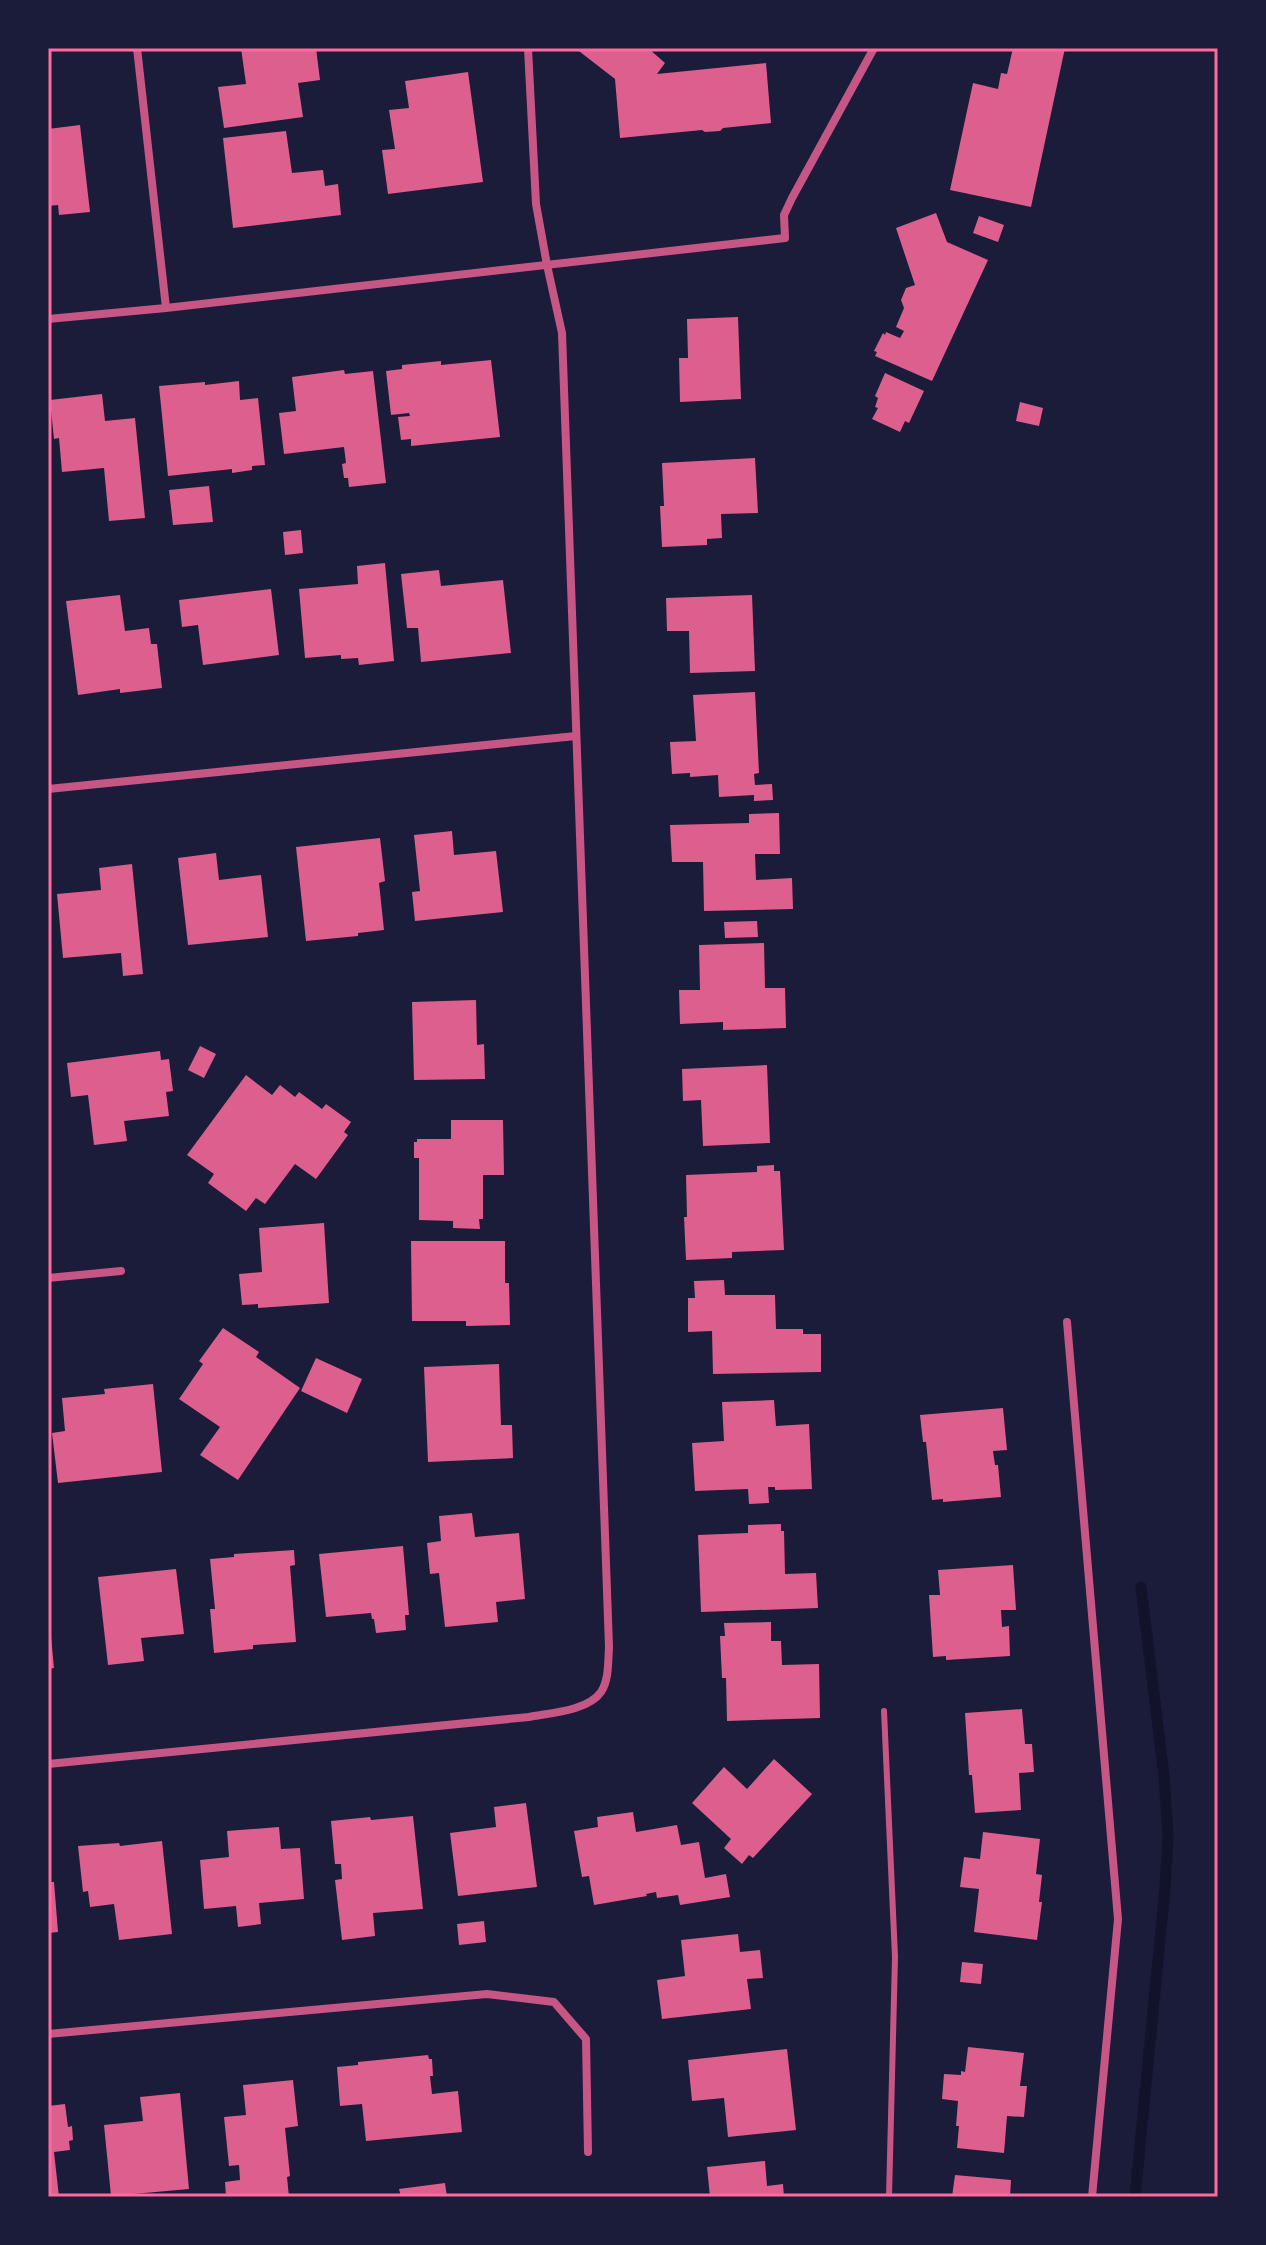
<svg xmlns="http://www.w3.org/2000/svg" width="1266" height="2245" font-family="Arial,sans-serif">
  <rect width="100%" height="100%" fill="#1b1b3a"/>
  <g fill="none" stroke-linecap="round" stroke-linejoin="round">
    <path stroke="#12122b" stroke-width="11" d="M1135 2197 1165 1888 1168 1836 1164 1776 1141 1587"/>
  </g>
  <path fill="#dd5f8e" d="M241 48H316L320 80 298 83 303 117 224 128 218 87 246 84Z
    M575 48H648L665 63 657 74 766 63 771 123 723 128 720 131 705 132 702 130 620 138 615 79Z
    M1013 48H1065L1031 207 950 190 973 83 998 89 1001 73 1007 74Z
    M468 72 483 182 388 194 382 150 395 149 389 110 409 108 405 81Z
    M80 125 90 212 59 215 58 205 48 206V129Z
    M286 131 292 173 323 170 325 186 338 184 341 215 233 228 223 138Z
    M936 213 947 242 988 260 932 381 875 356 877 352 874 351 883 333 885 335 886 332 900 338 904 331 896 327 904 308 901 300 906 288 915 285 896 228Z
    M979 216 1004 225 998 242 973 233Z
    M738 317 741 399 680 402 679 358H688L687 319Z
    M491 360 500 437 411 446V439L401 440 398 417 410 416 409 413 391 415 386 371 402 369V365L441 361V365Z
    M344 370 345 374 373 371 386 483 349 487 348 478H344L342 464 346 463 344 447 284 454 279 413 296 411 292 377Z
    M885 373 924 391 909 423 905 421 900 432 872 419 878 408 875 407 878 398 875 396Z
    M239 381 240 400 258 398 265 465 252 466V470L232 473V469L168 476 159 386 205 382V385Z
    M102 394 105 421 135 418 145 518 109 521 104 468 62 472 59 438 54 439 50 400Z
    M1020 402 1043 408 1039 426 1016 421Z
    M755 458 758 513 721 514 722 538 707 539V545L662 547 660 506H664L662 463Z
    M209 486 213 522 173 525 169 490Z
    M301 530 303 553 285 555 283 532Z
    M385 563 394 661 359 665 358 658 341 659V655L305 658 299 589 358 584 357 566Z
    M439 570 441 586 503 580 511 653 421 662 418 628H407L401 574Z
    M271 589 279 655 203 665 198 625 182 627 179 600Z
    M120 595 125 631 149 628 151 644H157L162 688 120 693V689L78 695 66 601Z
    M752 595 755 671 690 673 689 631H667L666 598Z
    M755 692 759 773 754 774 755 785 772 784 773 800 754 801V795L719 797 718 775 690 777V773L672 774 670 742 696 741 693 695Z
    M779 813 780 854H755L756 880 792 878 793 909 704 911 703 862H672L670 825 749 823V814Z
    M452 831 454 855 496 851 503 912 415 921 412 892 420 891 414 835Z
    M380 838 385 881 379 883 384 930 358 933V936L306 941 296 847Z
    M216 853 219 880 261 875 268 937 188 945 178 858Z
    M132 864 143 974 123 976 121 953 63 958 57 894 101 890 99 868Z
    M757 921 758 937 725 938 724 922Z
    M764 943 765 988H785L786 1028 723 1030V1022L680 1024 679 990H700L699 945Z
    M476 1000 477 1045 484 1044 485 1079 414 1080 412 1002Z
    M200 1046 216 1054 204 1078 188 1070Z
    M160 1051 161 1060 169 1059 173 1091 166 1092 169 1116 124 1121 127 1141 94 1145 88 1095 71 1097 67 1063Z
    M767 1065 770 1143 703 1146 701 1100 683 1101 682 1069Z
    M246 1075 272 1095 280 1085 295 1097 299 1092 322 1109 326 1104 351 1122 344 1132 348 1135 316 1179 295 1164 265 1204 256 1198 246 1211 208 1183 214 1174 187 1155Z
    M451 1120H503L504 1175H483V1219H479L480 1229 453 1228V1221L419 1220V1158H414V1142H417V1139H451Z
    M774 1165V1171H780L784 1250 732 1252V1258L686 1260 684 1217H687L686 1175 757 1172V1166Z
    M324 1223 329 1303 258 1308V1304L242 1305 239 1274 262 1272 259 1228Z
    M411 1241H505V1283H509L510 1325 466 1326V1321H412Z
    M724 1280 725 1295H775L776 1329H803V1334H821V1372L713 1374 712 1331 688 1332V1298H695L694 1281Z
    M223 1328 259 1352 256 1357 300 1388 238 1480 200 1455 220 1427 179 1399 203 1364 199 1361Z
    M316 1358 362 1379 347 1413 301 1391Z
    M499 1364 501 1425H512L513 1458 428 1462 424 1367Z
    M153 1384 162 1472 58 1483 52 1433 65 1431 62 1398 105 1394 104 1389Z
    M774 1400 776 1426 809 1424 812 1489 775 1490V1487H768L769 1503 749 1504 748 1489 695 1491 692 1443 724 1441 722 1402Z
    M1003 1408 1007 1450 993 1451 995 1465H998L1001 1497 943 1502V1499L932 1500 926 1442H923L920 1415Z
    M472 1513 475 1537 519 1533 525 1599 496 1602 498 1622 445 1627 439 1573 430 1574 427 1543 441 1541 439 1516Z
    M781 1524V1531H784L785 1574 816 1573 818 1608 701 1612 698 1535 748 1533V1525Z
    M403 1546 409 1615H405L406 1630 376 1633 374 1619H372L371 1613 326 1617 319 1554Z
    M294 1550 295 1565 290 1566 296 1642 253 1645V1649L214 1653 210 1609H215L210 1559 234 1557V1554Z
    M1013 1565 1016 1610H1001L1002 1627 1009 1626 1010 1656 946 1660V1656L933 1657 929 1595H940L938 1570Z
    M176 1569 184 1634 141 1638 144 1661 108 1665 98 1577Z
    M771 1622V1641H781L782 1665 819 1664 820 1718 727 1721 726 1678H722L720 1636H725L724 1623Z
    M48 1626H50L54 1668 48 1669Z
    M1022 1709 1025 1744H1032L1034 1772 1019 1773 1021 1810 975 1813 972 1775H969L965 1713Z
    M774 1759 812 1794 753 1858 749 1855 742 1864 724 1848 731 1839 692 1803 724 1767 747 1789Z
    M526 1803 537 1887 458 1896 450 1833 496 1827 494 1807Z
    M633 1812 636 1832 677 1825 681 1845 699 1842 705 1878 726 1874 730 1897 680 1905 678 1895 657 1898 656 1892 646 1894 647 1896 594 1905 589 1876 582 1877 574 1831 598 1827 597 1817Z
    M413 1816 423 1909 373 1913 375 1936 342 1940 335 1880 342 1879 341 1864H335L331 1821 370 1817 371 1820Z
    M279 1827 281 1849 300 1848 304 1899 259 1903 261 1924 238 1927 236 1906 204 1909 200 1860 229 1857 227 1831Z
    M983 1832 1040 1839 1036 1874 1042 1875 1039 1902H1042L1037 1940 974 1932 979 1889 960 1887 964 1857 980 1859Z
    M162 1841 172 1934 119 1940 114 1904 90 1907 88 1891 83 1892 78 1846 119 1843 120 1846Z
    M48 1882H54L58 1932 48 1933Z
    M484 1921 486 1942 459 1945 457 1924Z
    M738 1934 740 1952 760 1950 763 1978 747 1979 751 2009 662 2019 657 1980 685 1976 681 1940Z
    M962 1962 983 1964 981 1984 960 1982Z
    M968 2047 1024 2053 1020 2086H1027L1024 2117 1007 2116 1004 2153 957 2148 959 2126H956L958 2101 942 2099 944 2074 961 2075V2071L965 2072Z
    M787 2049 796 2130 728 2137 724 2098 692 2101 688 2060Z
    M428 2055 429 2059H432L433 2076H430L432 2094 458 2091 462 2132 366 2141 362 2104 340 2106 337 2067 358 2065V2062Z
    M293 2080 298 2126 285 2128 290 2176 287 2177 289 2197H226L225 2182 240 2180 239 2165 229 2166 224 2117 246 2115 243 2085Z
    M180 2093 189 2189 111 2196 104 2125 143 2121 140 2097Z
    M65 2104 68 2127 72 2126 73 2140 69 2141 70 2150 54 2152 59 2197H48V2106Z
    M765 2161 767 2186 783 2184 784 2197H710L707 2167Z
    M955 2175 1011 2180 1010 2197H952Z
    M445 2183 447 2197H401L399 2189Z"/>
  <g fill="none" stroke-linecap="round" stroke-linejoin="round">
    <path stroke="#c65784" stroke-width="6" d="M884 1711 895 1957 889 2197"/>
    <path stroke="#c65784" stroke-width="8" d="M137 48 166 308
      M48 319 166 308 785 238 784 215 792 198 874 48
      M48 789 576 736
      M48 1278 121 1271
      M1067 1322 1118 1919 1092 2197
      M48 1764 529 1717C549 1713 588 1711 601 1692 609 1680 608 1662 609 1647L562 333 547 265 536 204 528 48
      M48 2034 487 1994 554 2002 586 2039 588 2152"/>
  </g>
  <rect width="1266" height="2245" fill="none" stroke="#1b1b3a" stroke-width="100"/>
  <rect x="50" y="50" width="1166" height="2145" fill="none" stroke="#ff6b9d" stroke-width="3"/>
</svg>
